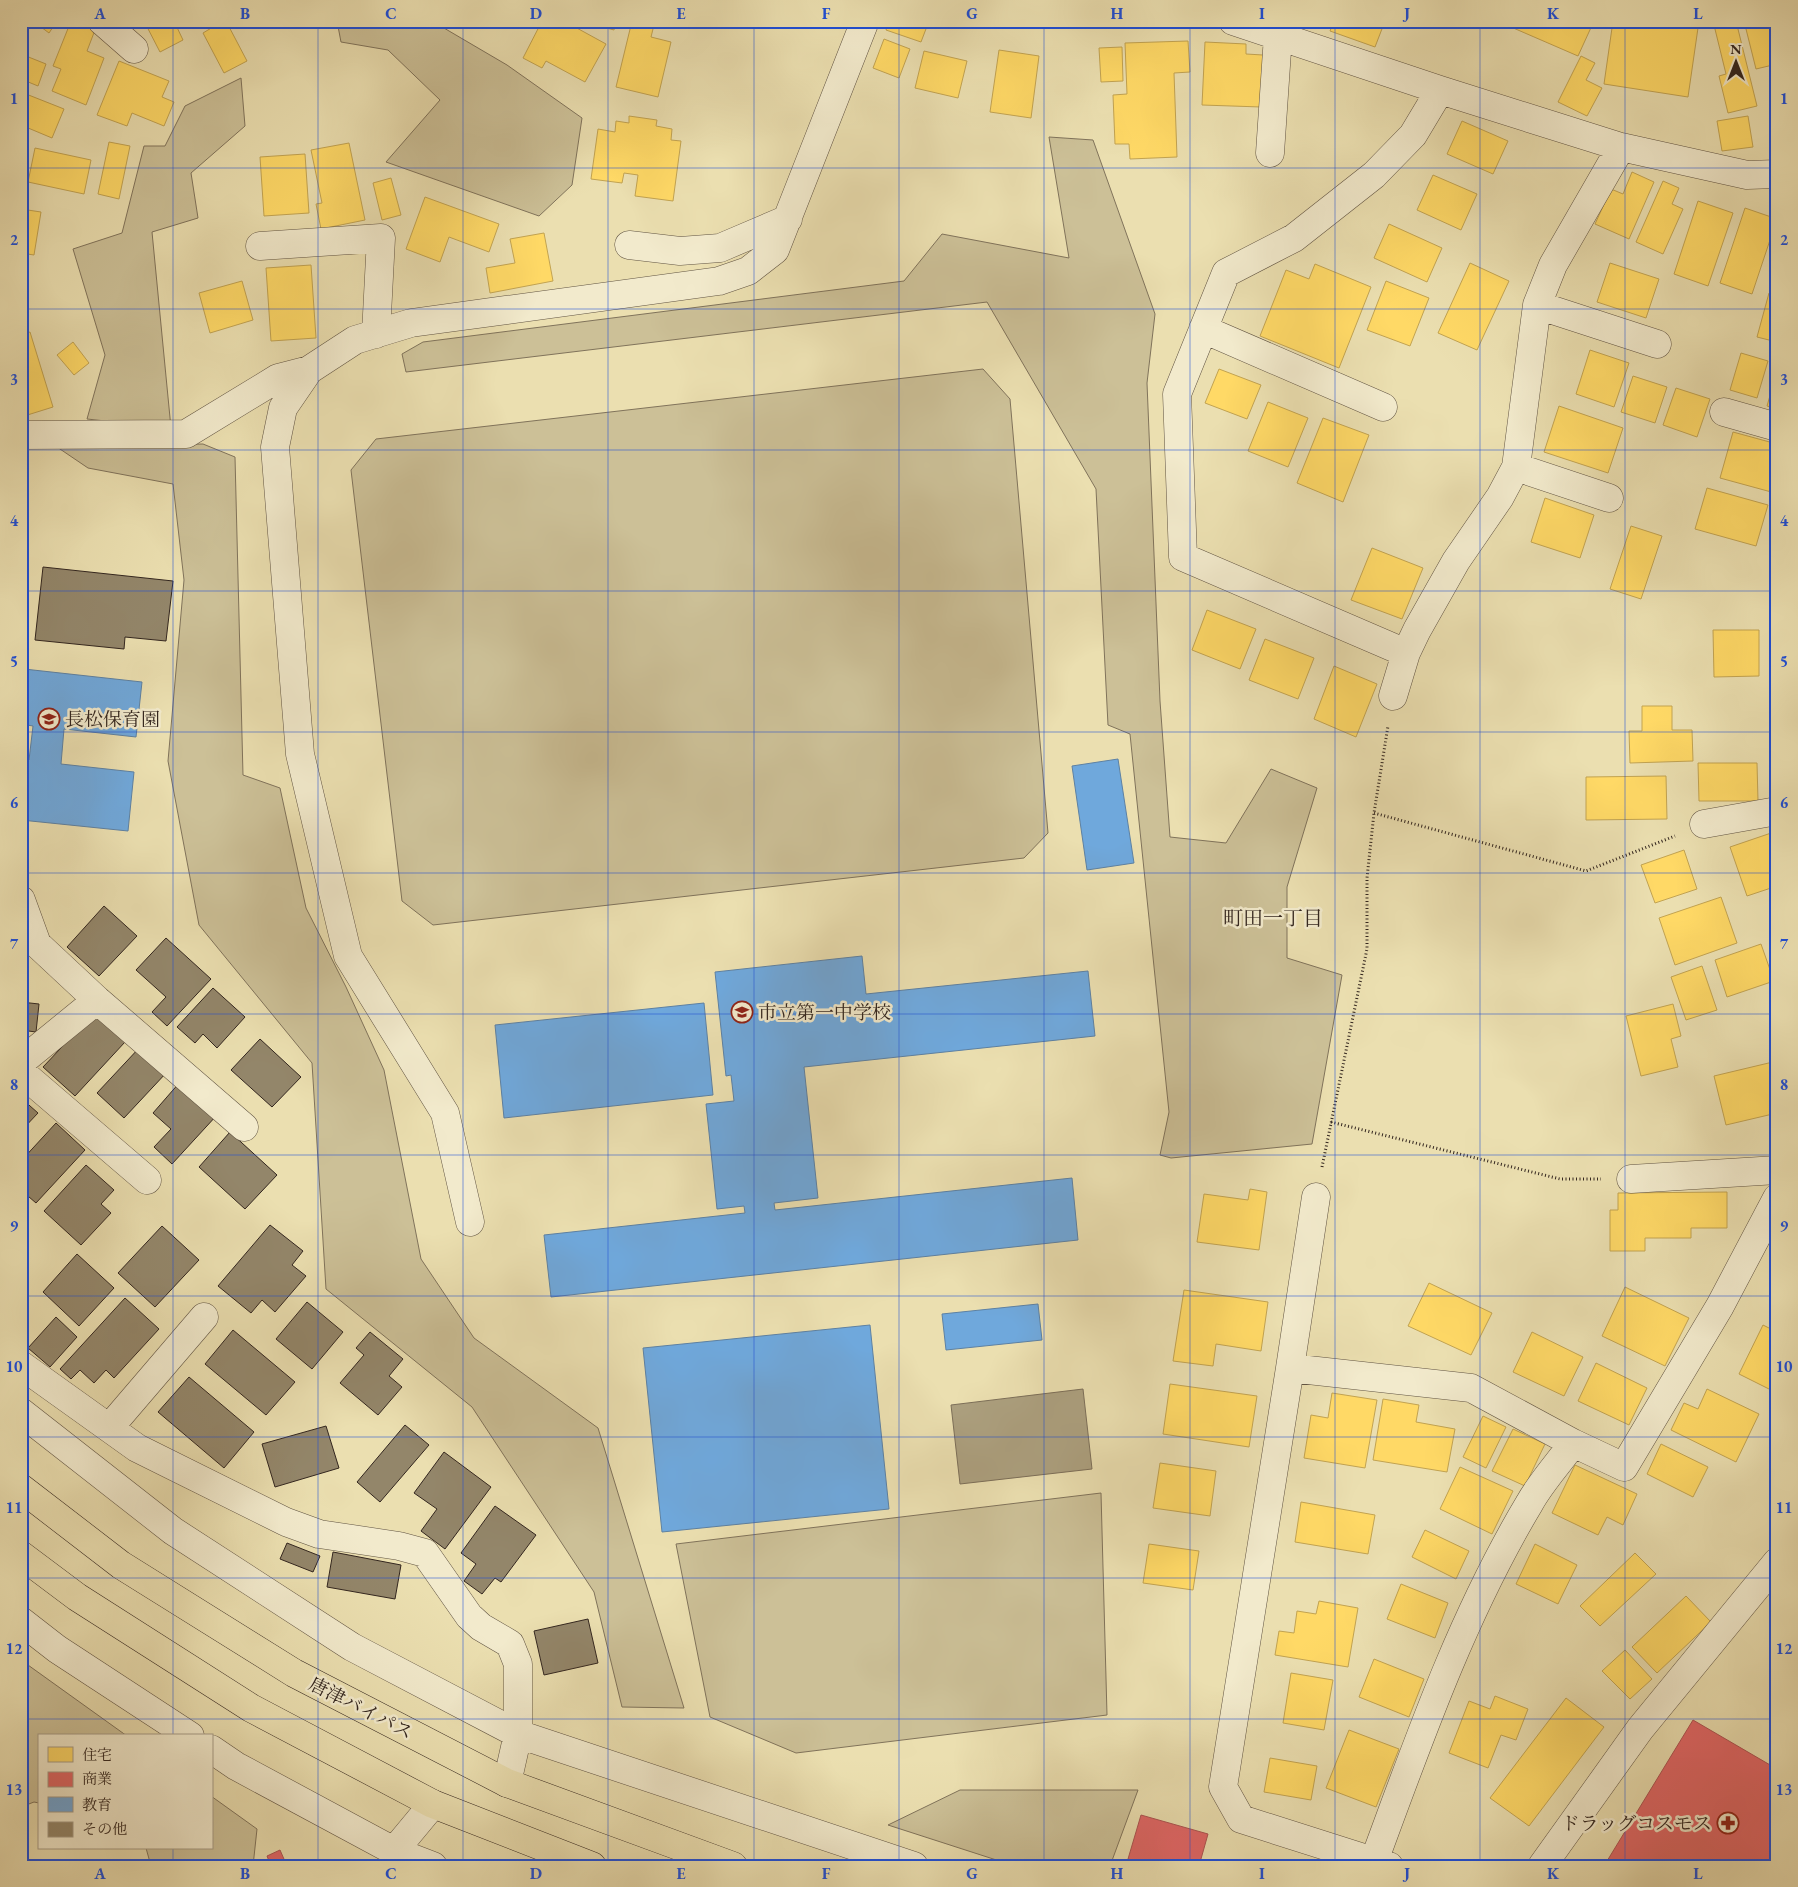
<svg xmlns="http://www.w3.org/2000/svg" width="1798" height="1887" font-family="'EB Garamond','Noto Serif JP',serif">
  <rect width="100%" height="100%" fill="#ebdfb0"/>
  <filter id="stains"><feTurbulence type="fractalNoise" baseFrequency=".004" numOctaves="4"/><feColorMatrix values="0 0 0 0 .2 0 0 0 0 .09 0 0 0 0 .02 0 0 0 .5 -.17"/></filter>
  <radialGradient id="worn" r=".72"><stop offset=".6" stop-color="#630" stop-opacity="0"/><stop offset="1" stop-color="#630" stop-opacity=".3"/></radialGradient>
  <path fill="#ccc097" stroke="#80735b" d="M337 21H432L507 65 582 118 572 185 539 216 386 162 440 100 388 50 341 42Z
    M241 78 245 126 191 173 198 218 152 232 171 428 87 419 105 355 73 249 122 233 144 146H165L185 106Z
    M1049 137 1093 140 1155 314 1147 383 1160 701 1170 837 1226 843 1271 769 1317 788 1287 887V958L1342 975 1312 1144 1171 1158 1160 1155 1169 1112 1130 734 1108 725 1096 489 987 302 406 372 402 354 423 342 904 281 942 234 1069 258Z
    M983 369 1010 399 1048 833 1024 858 433 925 402 901 351 470 376 439Z
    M203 444 235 457 243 775 280 788 306 908 346 987 384 1070 421 1259 474 1338 598 1428 684 1708 622 1707 594 1592 472 1407 326 1289 312 1063 199 925 168 761 184 580 173 484 88 468 57 447Z
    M1101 1493 1107 1715 796 1753 710 1717 676 1544Z
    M21 1660 127 1736H39V1803L34 1802 21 1807Z
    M960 1790H1138L1110 1866H1015L888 1825Z
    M211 1796 257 1829 253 1866H151L146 1848H211Z"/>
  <path fill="#aca07f" stroke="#7c6f59" d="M1083 1389 1092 1469 960 1484 951 1405Z"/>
  <path fill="#ffd966" stroke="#c2a351" d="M33 21H57L49 33Z
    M71 21 95 30 87 51 104 58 86 105 52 91 61 69 53 66Z
    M144 21H174L183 40 160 52Z
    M223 21H226L247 61 224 73 203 33Z
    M542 21H564L606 44 585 82 546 61 542 68 523 58Z
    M593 21H616L614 30 592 24Z
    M632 21H655L651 37 671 42 658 97 616 87Z
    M889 21H929L921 42 886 30Z
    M1334 21H1385L1375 47 1330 31Z
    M1513 21H1594L1578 56 1511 27Z
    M1613 21H1699L1688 97 1604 84Z
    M1713 21H1736L1757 106 1728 113 1719 76 1726 74Z
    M1744 21H1777V64L1756 69Z
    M884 39 910 49 899 78 873 68Z
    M1188 41 1190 72 1174 73 1177 157 1130 159 1129 144H1115L1113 95 1127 94 1125 43Z
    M1205 42 1246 44V54L1263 55 1261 107 1202 105Z
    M1122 47 1123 81 1101 82 1099 48Z
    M999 50 1039 56 1031 118 990 112Z
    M924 51 967 61 958 98 915 88Z
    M21 54 46 64 38 86 21 79Z
    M1581 56 1595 63 1586 80 1602 88 1587 116 1558 102Z
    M119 61 169 81 162 97 174 102 164 126 132 113 127 126 97 115Z
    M21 92 64 109 52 138 21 125Z
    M629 116 657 120 656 126 672 129 671 140 681 141 673 201 635 196 638 175 624 173 622 183 591 179 598 129 615 132 616 121 629 123Z
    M1748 116 1753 147 1722 151 1717 121Z
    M1462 121 1508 141 1493 174 1447 154Z
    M109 142 130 146 119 199 98 194Z
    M349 143 365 220 321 229 316 204 322 203 311 150Z
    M35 148 91 160 84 194 28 182Z
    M305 154 309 213 264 216 260 157Z
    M1632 172 1654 182 1629 239 1595 224 1611 189 1623 194Z
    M1433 175 1477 194 1461 230 1417 210Z
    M391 178 401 215 382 220 373 183Z
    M1663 181 1679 188 1672 204 1683 209 1663 254 1636 242Z
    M425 197 499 224 489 252 449 237 440 262 406 249Z
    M1698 201 1733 213 1708 286 1674 274Z
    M1745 208 1777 219 1752 294 1720 283Z
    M21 209 41 212 34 255 21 253Z
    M1389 224 1442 248 1427 282 1374 258Z
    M544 233 553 281 490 293 486 268 515 263 510 239Z
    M1470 263 1509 281 1477 350 1438 333Z
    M1610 263 1659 279 1646 318 1597 302Z
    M1315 264 1371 287 1339 368 1260 336 1286 270 1309 279Z
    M311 265 316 338 271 341 266 268Z
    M242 281 253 320 210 333 199 293Z
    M1386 281 1429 298 1410 346 1367 330Z
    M1769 293 1777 296V342L1757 337Z
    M30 332 53 407 21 417V335Z
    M73 342 89 363 74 375 57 355Z
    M1590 350 1629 363 1614 407 1576 394Z
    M1741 353 1768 361 1757 398 1730 390Z
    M1219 369 1261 385 1247 419 1205 403Z
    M1777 371V409L1767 406Z
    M1633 376 1667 387 1655 423 1621 412Z
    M1676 388 1710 399 1697 437 1663 425Z
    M1268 402 1308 418 1288 467 1248 451Z
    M1559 406 1623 428 1608 473 1544 452Z
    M1323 418 1369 435 1343 502 1297 483Z
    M1733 432 1777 444V487L1775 493 1720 478Z
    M1707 488 1768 505 1756 546 1695 529Z
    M1545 498 1594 515 1580 558 1531 542Z
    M1631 526 1662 536 1641 599 1610 589Z
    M1372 548 1423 568 1402 619 1351 600Z
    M1207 610 1256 629 1240 669 1192 650Z
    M1713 630H1759V676L1714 677Z
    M1265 639 1314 658 1298 699 1249 680Z
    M1334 666 1377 684 1356 737 1314 719Z
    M1642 706H1672V730H1692L1693 761 1630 763 1629 731H1642Z
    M1698 763H1757L1758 801H1699Z
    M1666 776 1667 819 1586 820V777Z
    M1777 831V886L1747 896 1730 847Z
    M1684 850 1697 889 1655 903 1641 865Z
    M1721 897 1737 943 1675 965 1659 918Z
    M1761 944 1774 981 1727 997 1715 960Z
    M1702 966 1717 1010 1686 1020 1671 977Z
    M1673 1004 1681 1036 1671 1039 1678 1067 1641 1076 1626 1016Z
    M1777 1061V1113L1726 1125 1714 1076Z
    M1250 1189 1267 1192 1259 1250 1197 1242 1204 1194 1248 1200Z
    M1727 1192V1228H1691V1238H1645V1251H1610V1210H1618V1193Z
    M1429 1283 1492 1313 1471 1355 1408 1326Z
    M1625 1287 1689 1318 1665 1366 1602 1336Z
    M1777 1289V1307L1770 1304Z
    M1184 1290 1268 1302 1261 1351 1216 1344 1213 1366 1173 1361Z
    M1763 1325 1777 1332V1393L1739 1374Z
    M1532 1332 1583 1357 1564 1396 1513 1372Z
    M1596 1363 1647 1388 1629 1425 1578 1401Z
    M1170 1384 1257 1396 1249 1447 1163 1434Z
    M1707 1389 1759 1414 1736 1462 1671 1430 1684 1403 1698 1409Z
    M1332 1393 1377 1400 1365 1468 1304 1458 1311 1415 1328 1418Z
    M1383 1399 1419 1405 1416 1422 1455 1429 1447 1472 1373 1460Z
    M1483 1416 1506 1427 1486 1468 1463 1457Z
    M1513 1429 1545 1444 1525 1486 1492 1471Z
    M1661 1444 1708 1467 1693 1497 1647 1474Z
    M1160 1463 1216 1471 1210 1516 1153 1508Z
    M1575 1465 1637 1494 1623 1525 1607 1517 1598 1535 1552 1513Z
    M1460 1467 1513 1491 1492 1534 1440 1509Z
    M1301 1502 1375 1515 1368 1554 1295 1542Z
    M1425 1530 1469 1551 1456 1579 1412 1557Z
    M1149 1544 1199 1551 1193 1590 1143 1583Z
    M1535 1544 1577 1565 1558 1604 1516 1584Z
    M1635 1553 1656 1574 1600 1626 1580 1606Z
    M1401 1584 1448 1603 1435 1638 1387 1619Z
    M1686 1596 1711 1622 1657 1673 1632 1647Z
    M1319 1601 1358 1608 1348 1667 1275 1655 1279 1631 1294 1633 1297 1611 1316 1614Z
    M1625 1650 1652 1679 1630 1699 1602 1671Z
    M1374 1659 1424 1679 1409 1717 1359 1697Z
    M1291 1673 1333 1680 1324 1730 1283 1723Z
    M1495 1696 1528 1709 1516 1740 1501 1735 1488 1768 1449 1753 1469 1701 1490 1709Z
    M1566 1698 1604 1727 1529 1826 1490 1798Z
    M1349 1730 1399 1749 1376 1807 1326 1788Z
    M1270 1758 1317 1766 1311 1800 1264 1792Z"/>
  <path fill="#e06666" stroke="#ac5351" d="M1693 1720 1777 1769V1866H1604Z
    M1141 1815 1208 1834 1199 1866H1152L1128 1859Z
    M280 1850 287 1866H271L267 1856Z"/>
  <path fill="#6fa8dc" stroke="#5d81a3" d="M24 669 142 682 136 737 64 729 61 764 134 772 128 831 21 820 23 760H29L33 726 21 724V695Z
    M1118 759 1134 863 1087 870 1072 766Z
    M862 956 866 994 1088 971 1095 1036 804 1067 818 1198 774 1203 775 1210 1072 1178 1078 1240 551 1297 544 1235 745 1213 744 1206 717 1209 706 1104 734 1101 731 1075 726 1076 715 972Z
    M704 1003 713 1095 504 1118 495 1025Z
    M1038 1304 1042 1340 946 1350 942 1314Z
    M870 1325 889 1509 662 1532 643 1348Z"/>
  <path fill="#93866a" stroke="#33261f" d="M43 567 173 581 166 641 125 637 124 649 35 640Z
    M104 906 137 936 99 976 67 947Z
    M166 938 211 979 167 1026 152 1012 166 997 136 970Z
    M213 988 245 1017 217 1048 203 1034 195 1043 177 1027Z
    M21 1002 39 1004 36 1032 21 1030Z
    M94 1013 125 1042 75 1096 43 1067Z
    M260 1039 301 1077 272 1107 231 1070Z
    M140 1047 167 1072 124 1118 97 1093Z
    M180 1082 217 1115 172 1164 154 1147 171 1129 153 1113Z
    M21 1098 38 1113 21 1131Z
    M56 1123 85 1150 36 1203 21 1190V1161Z
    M230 1132 277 1175 245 1209 199 1167Z
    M86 1165 114 1190 101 1204 111 1213 81 1245 44 1211Z
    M270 1225 303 1251 292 1265 306 1276 275 1312 262 1300 251 1313 218 1286Z
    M162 1226 199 1260 155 1307 118 1273Z
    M77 1254 114 1288 79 1326 43 1292Z
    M125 1298 159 1329 114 1378 106 1370 94 1383 80 1370 71 1379 60 1369Z
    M307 1302 343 1332 312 1369 276 1339Z
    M56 1317 77 1337 50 1367 28 1348Z
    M233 1330 295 1382 266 1415 205 1364Z
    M370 1332 403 1359 389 1376 402 1387 378 1415 340 1383 364 1355 356 1348Z
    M189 1377 254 1432 224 1468 158 1412Z
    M405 1425 429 1445 380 1502 357 1482Z
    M326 1426 339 1468 275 1487 262 1444Z
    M444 1452 491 1487 445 1549 421 1531 437 1509 414 1493Z
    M495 1506 536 1535 501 1582 495 1578 482 1594 464 1581 476 1564 461 1553Z
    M287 1543 320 1556 313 1572 280 1559Z
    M333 1552 401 1565 395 1599 327 1587Z
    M588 1619 598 1663 544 1675 534 1631Z"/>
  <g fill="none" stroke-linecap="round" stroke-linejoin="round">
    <g stroke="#615443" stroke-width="29">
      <path id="minor" d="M102 21 134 49
        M1233 21 1440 90 1621 147 1747 175 1777 174
        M1270 153 1278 36
        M629 245 680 251 720 248 788 219
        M260 246 381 238 376 334
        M1537 305 1657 344
        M1203 329 1383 407
        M1724 412 1777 427
        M21 435 186 434 278 378 309 370
        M1516 467 1609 498
        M1406 653 1183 557 1177 394 1226 273 1294 238 1374 175 1413 135 1440 90
        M1393 696 1406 653 1417 630 1456 561 1500 497 1516 467 1537 305 1553 265 1621 147
        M1704 824 1777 811
        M21 900 37 944 97 1000 244 1127
        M21 1062 97 1000
        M21 1072 147 1180
        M1631 1179 1777 1170
        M1316 1197 1290 1368 1223 1787 1241 1819 1389 1866
        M470 1222 445 1113 348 956 300 754 275 447 283 408 309 370 355 340 411 323 719 281 748 271 775 250 865 21
        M21 1365 137 1448 286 1522 319 1534 399 1546 425 1553 469 1616 481 1627 510 1644 518 1664V1734L507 1783
        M1290 1368 1471 1388 1573 1443 1624 1467 1720 1306 1777 1198
        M21 1412 173 1531 352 1647 518 1734 914 1866
        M109 1428 204 1317
        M21 1621 57 1649 190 1736
        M211 1749 236 1766 394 1851 433 1866
        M1374 1861C1419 1739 1462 1616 1529 1504 1541 1482 1559 1463 1573 1443
        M394 1866V1851L433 1804
        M1542 1866 1640 1729 1777 1562"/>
    </g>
    <g stroke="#33261f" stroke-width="29">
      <path id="highway" d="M21 1488 121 1565 294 1673 507 1783 733 1866
        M21 1555 77 1597 251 1708 433 1804 592 1866"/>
    </g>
    <path stroke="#33261f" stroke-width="3" stroke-dasharray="1 2.5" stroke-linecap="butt" d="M1374 813 1586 871 1675 836
      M1331 1122 1560 1179H1601
      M1322 1167 1367 949V878L1374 813 1388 726"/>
    <use href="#minor" stroke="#f2eacc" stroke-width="28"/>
    <use href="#highway" stroke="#ebdfb0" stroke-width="28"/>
  </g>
  <path fill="none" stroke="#1d4ed8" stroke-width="1" stroke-opacity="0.55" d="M173 21V1736M318 21V1866M463 21V1866M608 21V1866M754 21V1866M899 21V1866M1044 21V1866M1190 21V1866M1335 21V1866M1480 21V1866M1625 21V1866M21 168H1777M21 309H1777M21 450H1777M21 591H1777M21 732H1777M21 873H1777M21 1014H1777M21 1155H1777M21 1296H1777M21 1437H1777M21 1578H1777M21 1719H1777M173 1848V1866"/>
  <defs>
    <g id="school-ring" transform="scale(1.125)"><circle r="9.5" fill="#f2eacc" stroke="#8f2418" stroke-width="1.5"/><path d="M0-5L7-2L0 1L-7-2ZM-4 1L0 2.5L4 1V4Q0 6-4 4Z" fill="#8f2418"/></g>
    <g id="pharmacy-ring" transform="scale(1.125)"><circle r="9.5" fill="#f2eacc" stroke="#8f2418" stroke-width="1.5"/><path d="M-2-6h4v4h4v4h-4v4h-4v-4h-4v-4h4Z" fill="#8f2418"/></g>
  </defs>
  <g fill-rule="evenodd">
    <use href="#school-ring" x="49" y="719"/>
    <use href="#school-ring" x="742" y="1012"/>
    <use href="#pharmacy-ring" x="1728" y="1823"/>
  </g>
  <g text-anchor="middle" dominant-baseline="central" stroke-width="5" stroke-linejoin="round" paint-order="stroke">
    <g font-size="19" fill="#33261f" stroke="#f2eacc" text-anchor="start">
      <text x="65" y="719">長松保育園</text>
      <text x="758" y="1012">市立第一中学校</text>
      <text x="1712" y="1823" text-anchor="end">ドラッグコスモス</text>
    </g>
    <g font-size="19" fill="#33261f" stroke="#f2eacc">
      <text transform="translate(361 1708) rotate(27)">唐津バイパス</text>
    </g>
    <g font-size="20" fill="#33261f" stroke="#f2eacc">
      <text x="1273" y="918">町田一丁目</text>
    </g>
  </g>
  <rect width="1798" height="1887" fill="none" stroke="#ebdfb0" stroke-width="55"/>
  <rect x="38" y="1734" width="175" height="115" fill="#f2eacc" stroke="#a69c87"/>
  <rect x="48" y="1747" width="25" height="15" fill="#ffd966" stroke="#a69c87"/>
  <text x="82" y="1760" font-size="15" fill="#33261f">住宅</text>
  <rect x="48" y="1772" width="25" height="15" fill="#e06666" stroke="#a69c87"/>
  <text x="82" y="1784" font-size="15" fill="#33261f">商業</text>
  <rect x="48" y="1797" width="25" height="15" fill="#6fa8dc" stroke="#a69c87"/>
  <text x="82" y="1810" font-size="15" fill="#33261f">教育</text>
  <rect x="48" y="1822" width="25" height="15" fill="#93866a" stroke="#a69c87"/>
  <text x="82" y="1834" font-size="15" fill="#33261f">その他</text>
  <g transform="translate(1736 62)" stroke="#f2eacc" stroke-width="4" paint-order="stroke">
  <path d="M0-4L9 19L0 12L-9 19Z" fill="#33261f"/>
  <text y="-8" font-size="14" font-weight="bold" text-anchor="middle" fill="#33261f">N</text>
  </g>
  <rect x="28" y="28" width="1742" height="1832" fill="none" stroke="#1d4ed8" stroke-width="2"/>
  <g font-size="16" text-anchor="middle" font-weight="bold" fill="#1d4ed8">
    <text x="100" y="19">A</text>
    <text x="245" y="19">B</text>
    <text x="391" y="19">C</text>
    <text x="536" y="19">D</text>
    <text x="681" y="19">E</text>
    <text x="826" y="19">F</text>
    <text x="972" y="19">G</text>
    <text x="1117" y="19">H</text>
    <text x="1262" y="19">I</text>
    <text x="1407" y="19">J</text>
    <text x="1553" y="19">K</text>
    <text x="1698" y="19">L</text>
    <text x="14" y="104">1</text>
    <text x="1784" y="104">1</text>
    <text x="14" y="245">2</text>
    <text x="1784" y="245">2</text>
    <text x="14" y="385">3</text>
    <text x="1784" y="385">3</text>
    <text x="14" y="526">4</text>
    <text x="1784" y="526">4</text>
    <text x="14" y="667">5</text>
    <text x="1784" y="667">5</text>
    <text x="14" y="808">6</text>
    <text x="1784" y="808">6</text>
    <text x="14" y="949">7</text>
    <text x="1784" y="949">7</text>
    <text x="14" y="1090">8</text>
    <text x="1784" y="1090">8</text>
    <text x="14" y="1231">9</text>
    <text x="1784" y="1231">9</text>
    <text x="14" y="1372">10</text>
    <text x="1784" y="1372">10</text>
    <text x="14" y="1513">11</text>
    <text x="1784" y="1513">11</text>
    <text x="14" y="1654">12</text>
    <text x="1784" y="1654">12</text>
    <text x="14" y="1795">13</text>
    <text x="1784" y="1795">13</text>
    <text x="100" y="1879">A</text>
    <text x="245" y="1879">B</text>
    <text x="391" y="1879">C</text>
    <text x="536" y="1879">D</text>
    <text x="681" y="1879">E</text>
    <text x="826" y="1879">F</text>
    <text x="972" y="1879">G</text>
    <text x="1117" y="1879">H</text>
    <text x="1262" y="1879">I</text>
    <text x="1407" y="1879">J</text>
    <text x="1553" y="1879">K</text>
    <text x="1698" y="1879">L</text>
  </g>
  <rect width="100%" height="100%" filter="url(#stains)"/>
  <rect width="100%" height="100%" fill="url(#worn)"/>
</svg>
